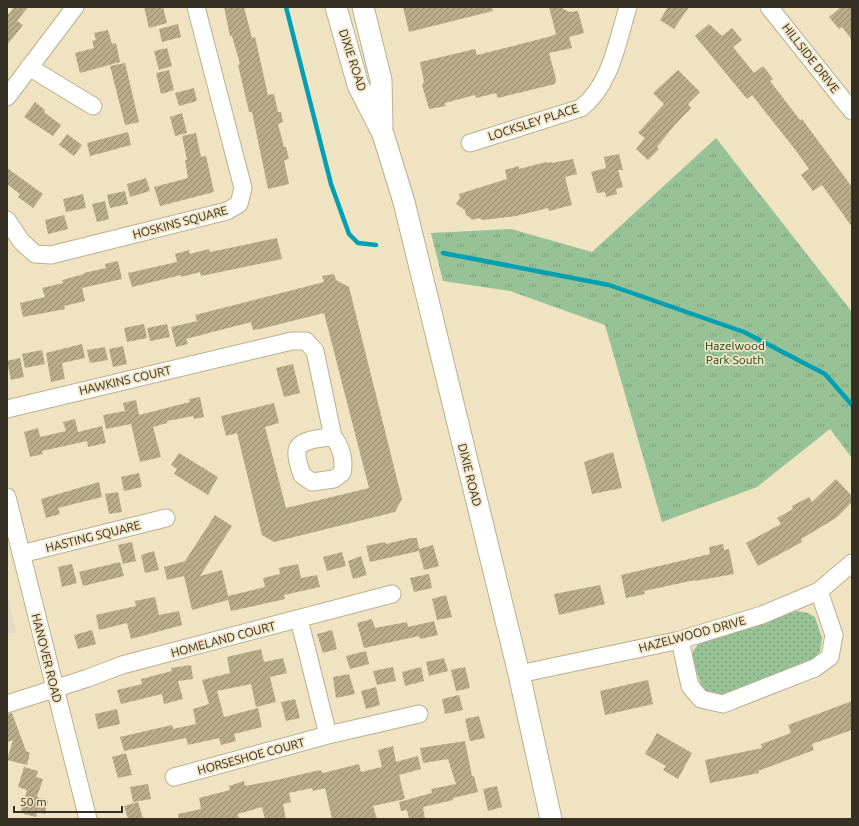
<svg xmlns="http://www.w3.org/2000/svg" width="859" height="826" font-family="Ubuntu,sans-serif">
  <defs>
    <pattern id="grass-dots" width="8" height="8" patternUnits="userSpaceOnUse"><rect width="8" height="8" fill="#96c296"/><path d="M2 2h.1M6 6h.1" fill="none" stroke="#7b9e7a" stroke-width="1.8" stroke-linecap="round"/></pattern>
    <pattern id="park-tufts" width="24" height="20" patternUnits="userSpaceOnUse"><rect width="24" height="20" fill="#96c296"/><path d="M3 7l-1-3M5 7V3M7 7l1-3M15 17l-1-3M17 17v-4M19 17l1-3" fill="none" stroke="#7b9e7a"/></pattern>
    <pattern id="building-hatch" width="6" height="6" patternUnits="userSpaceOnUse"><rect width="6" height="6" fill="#b8ac8b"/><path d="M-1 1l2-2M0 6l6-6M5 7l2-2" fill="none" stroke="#968c71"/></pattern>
  </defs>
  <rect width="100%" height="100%" fill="#f0e3c1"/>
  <path fill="#e3d9c4" d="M7 595 16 632 7 634Z"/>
  <path fill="url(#grass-dots)" d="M797 611 808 613 815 617 822 638 820 652 814 658 723 695 707 692 702 688 693 660V651L699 643Z"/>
  <path fill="url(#park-tufts)" d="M716 138 852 312V458L830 429 757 487 662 522 605 325 510 291 443 281 431 233 511 229 592 252Z"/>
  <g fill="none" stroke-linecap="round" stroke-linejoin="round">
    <path stroke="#009fb4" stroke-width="4.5" d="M286 7 331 184 349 234 358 243 376 245
      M443 253 609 285 744 332 825 374 852 405"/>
  </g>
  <path fill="url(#building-hatch)" d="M14 7H28L17 21 23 25 7 45V12L9 14Z
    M144 7H163L167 23 149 28Z
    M224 7H244L252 38 255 37 268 95 274 94 278 112H281L283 122 278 124 284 147H286L289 159 284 160 289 184 268 189 252 112H249L238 65 240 64 232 36H230Z
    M403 7H492L493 11 409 32Z
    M549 7H560L569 12 578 11 584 33 569 37 572 48 549 53 556 79 555 84 498 98 496 93 476 98 475 95 445 103 446 106 429 109 422 85 424 82 420 62 475 49 477 55 552 36 556 34Z
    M668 7H689L674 29 660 20Z
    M841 7H852V40L842 27 839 29 829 17Z
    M178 24 181 37 162 42 159 29Z
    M709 24 722 36 732 28 742 40 733 47 754 73 763 66 773 79 770 81 800 120 802 119 852 187V227L822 185 813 191 801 175 809 169 797 152 752 95 747 99 695 36Z
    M108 30 112 44 116 43 120 62 80 73 75 53 94 48 92 41 96 40 94 33Z
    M167 48 172 66 159 70 154 51Z
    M125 63 139 122 125 125 110 66Z
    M169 70 174 90 161 94 156 73Z
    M678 70 700 92 688 104 691 108 674 126 657 147 659 149 648 160 636 149 645 138 638 133 664 104 653 93Z
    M194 88 197 101 179 106 175 93Z
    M35 102 45 110 44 112 61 125 53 136 24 117Z
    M182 113 187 133 175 136 170 117Z
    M128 132 131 145 90 156 87 143Z
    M196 133 201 157 206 156 214 192 160 206 154 187 188 178 185 160H187L182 136Z
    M67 134 82 145 74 156 59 145Z
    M619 154 623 170H618L623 187 616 189 617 194 606 197 605 192 597 193 591 172 606 168 604 157Z
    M573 159 577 174 565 177 572 205 549 211 548 208 516 216 483 220 479 218 473 220 466 215 465 210 456 204 460 198 459 194 507 179 505 170 519 166V169L546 162 547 163 551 162 552 163Z
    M7 168 43 194 33 208 18 197 20 194 7 184Z
    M146 178 150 191 130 197 127 184Z
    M125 191 128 204 110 208 107 195Z
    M83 194 86 208 66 212 63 199Z
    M105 201 109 219 97 222 92 204Z
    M64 215 68 229 48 234 45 220Z
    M277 238 282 259 201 276 200 272 181 277V275L132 287 128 273 177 262 175 254 189 250 190 254 209 249 210 252Z
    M118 261 122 279 82 288 85 301 64 306 65 309 23 317 20 303 45 297 42 288 63 283 62 280 84 274V273L106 268 105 264Z
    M334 274 336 280 349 287 402 499 395 512 274 542 262 535 237 433 226 436 221 416 274 403 279 423 265 427 286 508 369 488 324 313 260 329 253 330 251 322 186 339 188 344 176 347 171 327 197 321 195 315 324 282 322 276Z
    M144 324 147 338 127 342 124 328Z
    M167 324 170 337 150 341 147 328Z
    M82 344 85 358 62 363 65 379 51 382 46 353Z
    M123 346 127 364 113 367 109 349Z
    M105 347 108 360 90 363 87 350Z
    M42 350 45 364 25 368 22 354Z
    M20 358 24 377 11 380 7 361Z
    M293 364 300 393 284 397 276 368Z
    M200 397 204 417 194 419 193 416 167 421V423L153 427 161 457 140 462 131 424 106 429 103 415 125 411 123 403 136 400 139 415 190 402 189 399Z
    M75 419 78 432 102 426 106 443 88 447 87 441 42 451 43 454 30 457 24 432 38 428 40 437 66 431 63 422Z
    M613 452 622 488 592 494 584 462Z
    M179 453 218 477 208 495 174 474 177 469 171 465Z
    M139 473 142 487 124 491 121 477Z
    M836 479 852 496V502L836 518 801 539 802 542 758 566 746 543 781 524 777 518 793 509 792 506 809 497 812 502Z
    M99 482 102 497 58 508 60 514 46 518 41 499Z
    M118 492 122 512 109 514 105 494Z
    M215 515 232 526 200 576 222 570 228 596 265 587 263 578 280 574 279 568 298 564 301 578 317 575 320 587 284 595 285 599 231 611 228 600 192 610 184 576 167 580 164 567 185 561Z
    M411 538H417L419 549 433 545 439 566 424 570 419 551 370 562 366 546 385 542 386 544Z
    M132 542 136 561 123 564 118 545Z
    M723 544 724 550 729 549 734 574 695 581V580L644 591 645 594 626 598 621 575 710 554 709 547Z
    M154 551 159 570 145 573 141 555Z
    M342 552 346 566 327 571 323 557Z
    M361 556 367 575 353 579 348 561Z
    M120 562 124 576 83 586 79 572Z
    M72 564 77 583 62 587 58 567Z
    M429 574 432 588 414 592 410 578Z
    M600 585 605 604 559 615 554 594Z
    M446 595 452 617 437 620 432 599Z
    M155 597 159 615 179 611 182 625 131 639 127 623 99 630 96 615 136 606 135 601Z
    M372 619 375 628 407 622 408 627 434 621 438 635 420 639 419 636 364 648 357 623Z
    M92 630 96 644 78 649 74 635Z
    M332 630 337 649 323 653 317 634Z
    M261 649 264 662 283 658 287 673 270 677 276 702 256 707 251 684 217 691 224 717 258 708 262 727 234 734 236 741 221 745 219 738 188 745 186 738 124 751 120 737 172 725 173 729 196 724 193 709 209 704 202 680 230 673 227 657Z
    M366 651 369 664 350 669 346 656Z
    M444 658 448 671 429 676 426 662Z
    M191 665 193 679 178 681 183 699 164 704 162 694 121 704 117 690 142 684 141 679 172 671 171 668Z
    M393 667 396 681 377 685 373 671Z
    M421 667 424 681 405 686 402 672Z
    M465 667 470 688 456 691 451 670Z
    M349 674 355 694 336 698 333 677Z
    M648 680 653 704 605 715 600 691Z
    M376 687 380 705 366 709 361 691Z
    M459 695 463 710 445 714 442 699Z
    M295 699 300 718 286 721 281 702Z
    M852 701V730L812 744 814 750 758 771 759 773 710 783 705 760 762 748 761 744 791 733 788 725Z
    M117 709 120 724 98 729 95 714Z
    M12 713 26 751 30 753 27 765 7 760 13 740 7 742V714Z
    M479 716 485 738 470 741 465 719Z
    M657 733 692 753 678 779 663 770 666 766 645 754Z
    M465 741 472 776H474L478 792 453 798V800L423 807 425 819H409L407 810 401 811 399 802 432 793 431 789 456 784 448 759 423 763 420 748Z
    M393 746 396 762 418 756 421 769 399 775 405 799 373 806 377 819H332L325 788 313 791 312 788 289 793 291 802 283 804 286 819H265L262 807 238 814 239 819H179L178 814 201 809 199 798 230 790 229 786 244 781 245 786 272 781 320 770 323 773 359 764 361 772 382 767 378 750Z
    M126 753 132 775 118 778 112 757Z
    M24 767 38 771 36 777 43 779 37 797 48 801 45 814 37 812 36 817 24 814V812L21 811 27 790 18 787Z
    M148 784 151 799 133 802 130 787Z
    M497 786 502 807 488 811 483 789Z
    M138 802 143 819H128L124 806Z"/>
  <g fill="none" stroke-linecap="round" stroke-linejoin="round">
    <g stroke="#bbaf8e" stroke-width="19">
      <path id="minor" d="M769 7 852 111
        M29 67 93 106
        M7 97 75 7
        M470 143 581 108C611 85 617 42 628 7
        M7 220 21 241 35 254 51 255 227 211 239 204 243 188 196 7
        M7 409 292 341H306L315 351 333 437C341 446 345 461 342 473L334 479 312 482 302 475C300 468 296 459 297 452 297 439 323 438 333 437
        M7 497 88 819
        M21 554 166 518
        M299 619 328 735
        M680 640 690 686 701 699 723 704 815 668 830 657 834 635 819 591
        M519 674 680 640 762 615 819 591 852 563
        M7 704 88 678 122 665 392 594
        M174 777 328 735 419 714"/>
    </g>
    <g stroke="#bbaf8e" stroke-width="23">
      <path id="major" d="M336 7 358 85 383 134 404 202 519 674 551 819
        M363 7 381 80 382 127"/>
    </g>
    <use href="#minor" stroke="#fff" stroke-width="17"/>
    <use href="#major" stroke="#fff" stroke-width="21"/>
  </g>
  <g text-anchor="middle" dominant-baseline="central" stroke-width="3.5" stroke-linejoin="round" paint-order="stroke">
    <g font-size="12" fill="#353023" stroke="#f0e3c1">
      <text transform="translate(811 58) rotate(52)">HILLSIDE DRIVE</text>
      <text transform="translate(353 60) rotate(72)">DIXIE ROAD</text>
      <text transform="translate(533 122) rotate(-18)">LOCKSLEY PLACE</text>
      <text transform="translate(180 222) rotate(-15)">HOSKINS SQUARE</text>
      <text transform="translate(125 380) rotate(-13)">HAWKINS COURT</text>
      <text transform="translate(470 475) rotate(76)">DIXIE ROAD</text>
      <text transform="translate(93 536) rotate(-14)">HASTING SQUARE</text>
      <text transform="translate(692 634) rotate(-15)">HAZELWOOD DRIVE</text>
      <text transform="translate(223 639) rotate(-15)">HOMELAND COURT</text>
      <text transform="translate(47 658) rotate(76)">HANOVER ROAD</text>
      <text transform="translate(251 756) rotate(-15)">HORSESHOE COURT</text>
    </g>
    <g font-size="12" fill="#17451c" stroke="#f0e3c1">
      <text x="735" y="345">Hazelwood<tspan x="735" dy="14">Park South</tspan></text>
    </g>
  </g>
  <rect width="859" height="826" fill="none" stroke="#353023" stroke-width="16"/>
  <path d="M14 806v6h108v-6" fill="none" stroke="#353023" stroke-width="2"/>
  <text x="20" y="806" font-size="12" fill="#353023" stroke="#f0e3c1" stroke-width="3" paint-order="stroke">50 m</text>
</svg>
